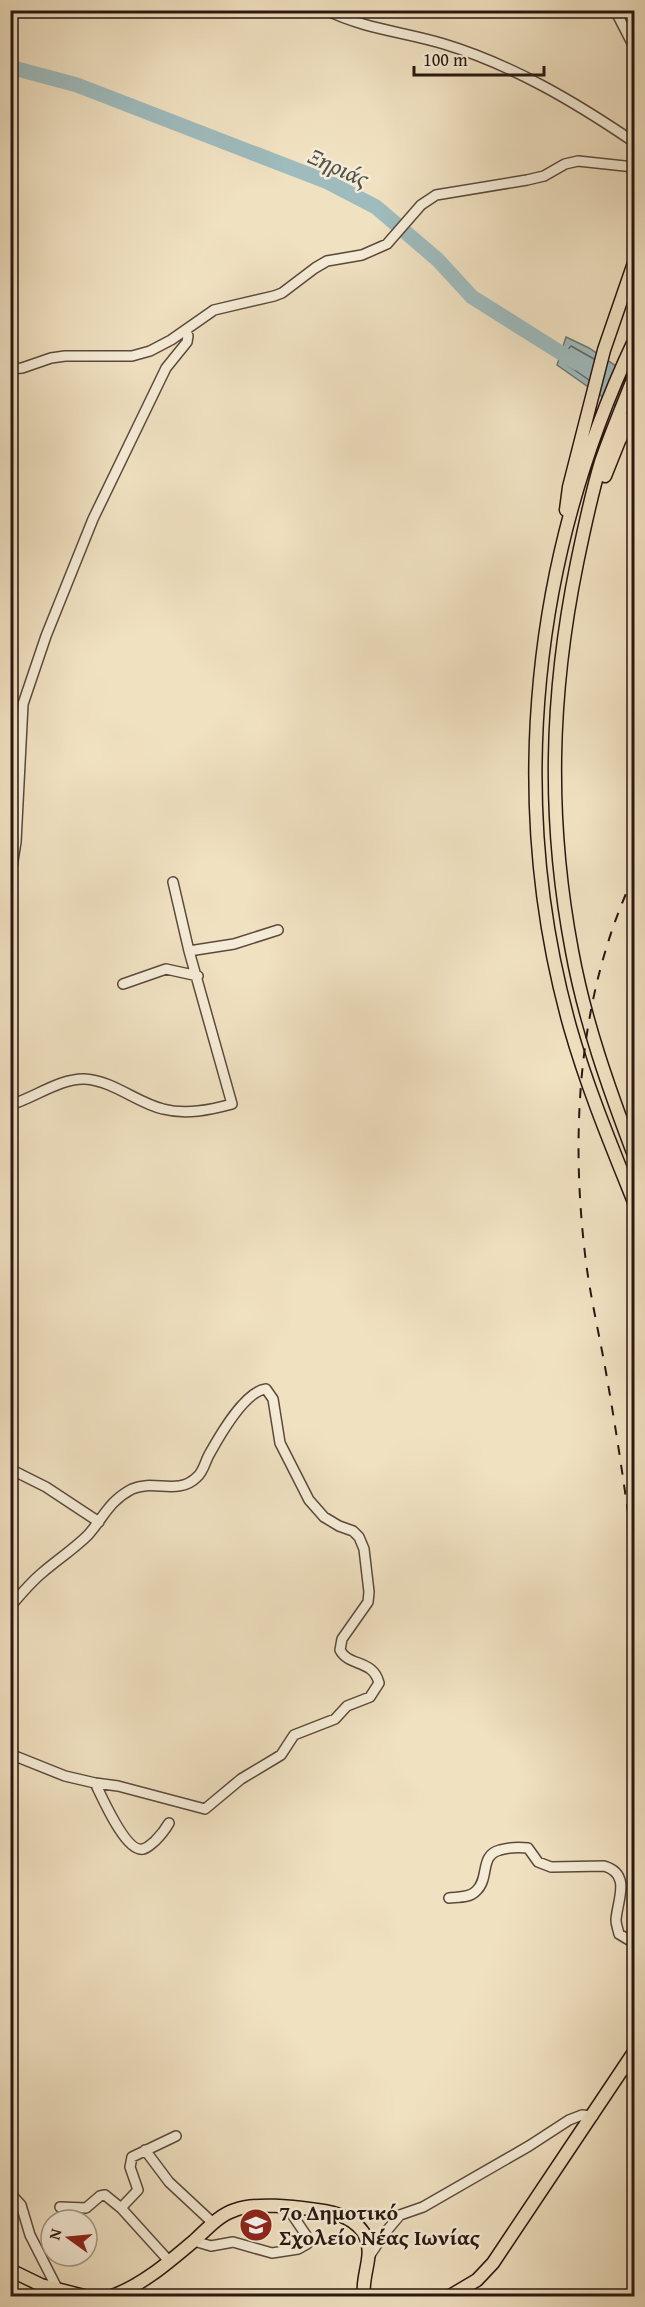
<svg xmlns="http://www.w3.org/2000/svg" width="645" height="2307" font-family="'Gentium Book Plus',serif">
  <rect width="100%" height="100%" fill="#f0e1c1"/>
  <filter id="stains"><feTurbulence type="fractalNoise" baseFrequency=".00333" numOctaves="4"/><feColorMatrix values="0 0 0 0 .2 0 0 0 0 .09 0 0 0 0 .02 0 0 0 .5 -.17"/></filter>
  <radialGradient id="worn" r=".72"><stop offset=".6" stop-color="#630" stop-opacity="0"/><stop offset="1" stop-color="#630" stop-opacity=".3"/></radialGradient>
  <path fill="#9ebbbd" stroke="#6f7978" stroke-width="1.5" d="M566 337 589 348 634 378V419L557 365Z"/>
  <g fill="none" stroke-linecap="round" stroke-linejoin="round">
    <path stroke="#646966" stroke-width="1.5" d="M589 380 566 364C564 359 567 349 571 346L594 359"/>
    <path stroke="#9ebbbd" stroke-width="15" d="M10 67 77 85 328 182 376 207 438 260 472 297 577 363"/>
    <g stroke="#5b4a3c" stroke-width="12">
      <path id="minor" d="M326 10C364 29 405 32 444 44 513 65 575 102 634 142
        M615 10 634 47
        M10 369 22 368 51 358 65 356H132L150 351 171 340 214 310 274 296 282 293 315 268 327 261 362 255 387 244 421 205 436 195 527 180 544 176 565 164 578 161 634 167
        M10 879 16 842 23 704 46 636 93 519 166 368 187 342 188 336 186 331
        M189 951 234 944 278 930
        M123 984 166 969 198 976
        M10 1105C34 1098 60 1078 85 1079 114 1081 137 1103 163 1109 186 1115 210 1110 232 1104L189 951 173 882
        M10 1469 46 1487 99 1522
        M10 1607C20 1595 30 1583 42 1573 57 1560 74 1549 88 1535 104 1517 109 1501 132 1489 154 1479 178 1496 197 1477 204 1471 205 1461 210 1453 220 1435 245 1391 266 1389L273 1399 280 1443 309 1500 324 1517 339 1526 353 1531 359 1537 364 1549 369 1592 368 1602 342 1639 340 1650C349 1667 373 1659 379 1683L370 1697 347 1706 335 1719 294 1735 281 1755 241 1779 205 1809 118 1786 95 1783 65 1776 10 1754
        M95 1783C102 1797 126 1853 143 1849 148 1848 151 1844 155 1841 161 1835 165 1830 169 1823
        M449 1898C458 1897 470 1898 476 1891 490 1879 479 1855 500 1850 510 1847 518 1847 528 1848L538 1862 551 1867 604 1866C632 1874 617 1901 616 1920 616 1925 618 1929 619 1934L634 1943
        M625 2068 634 2075
        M145 2150 169 2182 213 2223
        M10 2193 21 2205 30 2235 58 2290
        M60 2207 86 2208 100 2196 105 2195 121 2208 169 2261
        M121 2208 138 2190 130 2167 132 2157 176 2136
        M194 2241 211 2246 233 2242 272 2253 298 2249 307 2244 306 2235 287 2207
        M368 2258 384 2234 400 2215 423 2207 529 2146 569 2120 582 2115 593 2116"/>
    </g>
    <g stroke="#291710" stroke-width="15">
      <path id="major" d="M634 341C533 555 506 798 570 1027 587 1087 611 1145 634 1202
        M634 377C623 405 611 433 601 462 591 495 584 529 577 563 550 695 547 819 572 951 585 1022 609 1089 634 1155
        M605 476 619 441 634 411
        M566 510 569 487 604 350 634 263
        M10 2270 41 2285 84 2296
        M112 2296C143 2285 170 2261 195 2240 207 2229 219 2215 235 2210 256 2202 294 2207 317 2210 335 2212 359 2219 366 2238 374 2256 361 2277 364 2296
        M450 2296 477 2280 493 2263 634 2052"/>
    </g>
    <use href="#minor" stroke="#f5ecd7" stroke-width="9"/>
    <use href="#major" stroke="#f0e1c1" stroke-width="12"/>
    <path stroke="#291710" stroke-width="2" stroke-dasharray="10 10" stroke-linecap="butt" d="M634 876C579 992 570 1128 585 1254 590 1298 601 1341 608 1384 618 1441 626 1498 634 1555"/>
  </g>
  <defs>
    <g id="school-disc" transform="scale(1.725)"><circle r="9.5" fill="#8f2418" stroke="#f5ecd7"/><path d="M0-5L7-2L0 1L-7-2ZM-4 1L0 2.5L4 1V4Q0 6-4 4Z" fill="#fff"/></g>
  </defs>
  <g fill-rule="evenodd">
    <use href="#school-disc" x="256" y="2225"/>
  </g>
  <g text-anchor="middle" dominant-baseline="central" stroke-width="5" stroke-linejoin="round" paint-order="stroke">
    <g font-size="22" font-weight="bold" fill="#291710" stroke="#f5ecd7" text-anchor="start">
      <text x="279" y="2212">7ο Δημοτικό<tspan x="279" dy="25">Σχολείο Νέας Ιωνίας</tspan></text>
    </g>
    <g font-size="24" font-style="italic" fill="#52504d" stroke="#f5ecd7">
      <text transform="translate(339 167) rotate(24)">Ξηριάς</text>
    </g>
  </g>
  <rect width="645" height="2307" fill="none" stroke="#f0e1c1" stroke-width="36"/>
  <rect x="12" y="12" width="621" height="2283" fill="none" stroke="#291710" stroke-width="3"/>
  <rect x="18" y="18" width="609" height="2271" fill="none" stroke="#291710" stroke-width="1.5"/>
  <g transform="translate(69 2238) rotate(285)"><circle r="28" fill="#f5ecd7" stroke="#a39787" stroke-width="1.5"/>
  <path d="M0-4.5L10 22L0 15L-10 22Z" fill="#8f2418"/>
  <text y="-9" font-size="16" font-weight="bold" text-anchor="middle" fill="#291710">N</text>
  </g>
  <path d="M414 66v9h130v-9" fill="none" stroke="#291710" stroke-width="3"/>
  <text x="423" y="66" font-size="18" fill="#291710" stroke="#f5ecd7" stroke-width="4.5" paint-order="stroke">100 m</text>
  <rect width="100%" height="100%" filter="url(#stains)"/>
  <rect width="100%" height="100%" fill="url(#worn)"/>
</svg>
